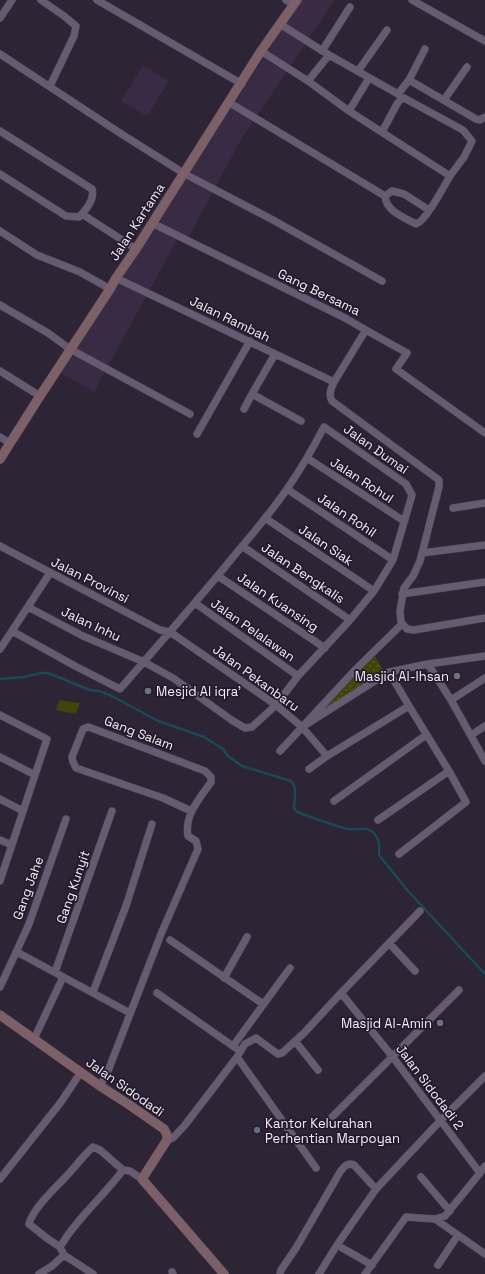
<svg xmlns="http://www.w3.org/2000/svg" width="485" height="1274" font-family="'Space Grotesk',sans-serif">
  <defs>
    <pattern id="park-dots" width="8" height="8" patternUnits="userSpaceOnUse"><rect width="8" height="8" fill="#404408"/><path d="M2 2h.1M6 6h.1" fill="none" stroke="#5c5f2d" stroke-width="1.8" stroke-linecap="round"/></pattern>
  </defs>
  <rect width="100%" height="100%" fill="#2d2436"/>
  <path fill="#382b43" d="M301 0H335L242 138 189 236 177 240 94 392 61 373Z
    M143 65 169 81 147 116 121 101Z"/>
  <path fill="#404408" d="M59 700 80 703 76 714 56 710Z"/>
  <path fill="url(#park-dots)" d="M374 655 384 671 313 717Z"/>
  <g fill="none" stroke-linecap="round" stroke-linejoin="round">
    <path stroke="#194a56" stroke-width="2.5" d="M0 679 24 677 41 673H48L90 690 99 691 112 696 158 721 204 737 223 749 228 756 242 766 291 781C298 788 294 798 294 808L297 812C314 818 331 825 348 829 355 830 364 827 370 830 379 835 380 846 379 855L408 891 485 974"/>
    <g stroke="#4b4352" stroke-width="8">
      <path id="street" d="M41 0 64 16 76 26 74 36 50 86
        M97 0 242 84
        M286 0 294 5
        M412 0 485 41
        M0 18 12 0
        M280 24 329 55 398 94 409 80 425 49
        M261 51 308 81
        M322 51 350 7
        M0 54 123 135 185 174 273 220 382 281
        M329 55 308 81 349 111 450 176 464 157 472 141 463 130 404 98 400 100 397 104 382 132
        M358 71 387 30
        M409 80 476 119 480 120 485 117
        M444 100 467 67
        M230 103 385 196
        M349 111 369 78
        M0 131 92 189C95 199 86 210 79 217L66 216 0 174
        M385 196C386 211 403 217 416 224 426 221 444 186 450 176
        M385 196 392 191 404 194 429 210
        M82 214 136 249
        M152 223 345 318 364 329V333L334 382C331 388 328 395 332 401L439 480V487L420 561 413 576 404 588 400 611 401 622 407 629 414 630 485 618
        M0 231 37 255 80 272 110 289
        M116 278 334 382
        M0 305 48 333 70 349 190 414
        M364 329 407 353 396 369 485 433
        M275 354 252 394 301 421
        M0 371 40 396
        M244 409 252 394
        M197 434 250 341
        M0 437 10 443
        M307 458 404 521
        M287 489 393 560
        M453 508 485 503
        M265 518 374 591
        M0 546 160 630 170 632 276 705 302 727 327 756
        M242 546 350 620
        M422 553 485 545
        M218 576 325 648
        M402 594 485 582
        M195 603 298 676
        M12 631 75 666 120 689C160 643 200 598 238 551 255 531 272 511 287 489 301 469 313 448 324 427L406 484 412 495 393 560 374 591 350 620 298 676 276 705 252 727 245 728 233 721 173 678 144 662 83 636 28 607
        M0 649 50 573
        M428 664 451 700 485 761
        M451 700 485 678
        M0 715 47 739 35 775
        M302 727 389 672 428 664 485 656
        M471 735 485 726
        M280 751 356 669 402 624
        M0 757 35 775 0 881
        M309 769 327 756 409 706 389 672
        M0 799 23 811
        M334 801 426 735
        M378 820 449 771
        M0 840 12 845
        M399 854 466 802 449 771 409 706
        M170 940 263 1004
        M389 943 415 971
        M17 952 130 1013
        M55 972 112 811
        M224 978 247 937
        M0 987 29 924 66 819
        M93 992 126 906 152 824
        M157 993 240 1051
        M341 993 420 911
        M34 1039 63 977
        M295 1041 318 1070
        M233 1046 290 968
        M237 1057 316 1168
        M100 1086 108 1071 161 934 198 849 196 841 188 836C184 815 200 798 211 782V777L205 771 94 729 88 727 83 729 72 757 73 762 76 768 163 798 191 811
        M332 1117 459 990
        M167 1140 173 1138 185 1125 237 1057 245 1044 256 1038 275 1052 278 1054 282 1053 304 1033 341 993 392 1056 480 1173 445 1216 435 1219 406 1217 365 1274
        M480 1173 485 1166
        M421 1177 450 1211
        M0 1179 61 1102 81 1072
        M435 1219 485 1254
        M337 1245 372 1265
        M60 1247 48 1239 29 1224C33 1207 60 1184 72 1170 79 1162 85 1154 93 1147L100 1150 123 1170
        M64 1255 93 1274
        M438 1265 458 1235
        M172 1272 173 1274
        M39 1274 52 1266 64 1255 60 1247C77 1218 103 1197 123 1170L130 1171 142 1179
        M280 1274 281 1270 296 1248 340 1172C344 1167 347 1162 354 1165L376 1189
        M319 1274 337 1245 376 1189 440 1121 485 1076"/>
    </g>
    <g stroke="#4b4352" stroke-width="10">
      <path id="secondary" d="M0 459 40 396 110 289 116 278 136 249 261 51 297 0
        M0 1015 100 1086 128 1104 164 1129 167 1135V1140L142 1179 224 1274"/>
    </g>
    <use href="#street" stroke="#665b70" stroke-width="7"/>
    <use href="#secondary" stroke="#7c6067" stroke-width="9"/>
  </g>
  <g fill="#6b7280" stroke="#241a2b" stroke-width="1.5">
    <circle cx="457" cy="676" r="4"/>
    <circle cx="148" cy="691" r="4"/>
    <circle cx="440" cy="1023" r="4"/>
  </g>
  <circle fill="#5c6f8a" stroke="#241a2b" stroke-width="1.5" cx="257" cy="1130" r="4"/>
  <g text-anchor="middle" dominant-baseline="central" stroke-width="3.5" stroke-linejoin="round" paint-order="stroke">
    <g font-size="13" fill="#f4eefa" stroke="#241a2b">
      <text transform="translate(137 222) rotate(-57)">Jalan Kartama</text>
      <text transform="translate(319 292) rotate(26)">Gang Bersama</text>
      <text transform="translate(230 319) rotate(26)">Jalan Rambah</text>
      <text transform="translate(376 449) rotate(35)">Jalan Dumai</text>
      <text transform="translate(362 480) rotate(33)">Jalan Rohul</text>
      <text transform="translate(347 515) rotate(34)">Jalan Rohil</text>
      <text transform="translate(326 545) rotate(34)">Jalan Siak</text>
      <text transform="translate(303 573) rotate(34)">Jalan Bengkalis</text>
      <text transform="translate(90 580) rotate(27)">Jalan Provinsi</text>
      <text transform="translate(278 602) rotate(34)">Jalan Kuansing</text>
      <text transform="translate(91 624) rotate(25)">Jalan Inhu</text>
      <text transform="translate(253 630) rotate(35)">Jalan Pelalawan</text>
      <text transform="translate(256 678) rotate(36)">Jalan Pekanbaru</text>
      <text transform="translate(139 733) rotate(21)">Gang Salam</text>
      <text transform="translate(73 887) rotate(-71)">Gang Kunyit</text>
      <text transform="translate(28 888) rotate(-70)">Gang Jahe</text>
      <text transform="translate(125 1087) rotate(35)">Jalan Sidodadi</text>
      <text transform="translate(430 1087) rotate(53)">Jalan Sidodadi 2</text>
    </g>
    <g font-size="13" fill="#f4eefa" stroke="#241a2b" text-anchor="end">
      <text x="449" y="676">Masjid Al-Ihsan</text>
      <text x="156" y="691" text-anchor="start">Mesjid Al iqra'</text>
      <text x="432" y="1023">Masjid Al-Amin</text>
      <text x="265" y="1123" text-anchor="start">Kantor Kelurahan<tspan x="265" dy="15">Perhentian Marpoyan</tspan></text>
    </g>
  </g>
</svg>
